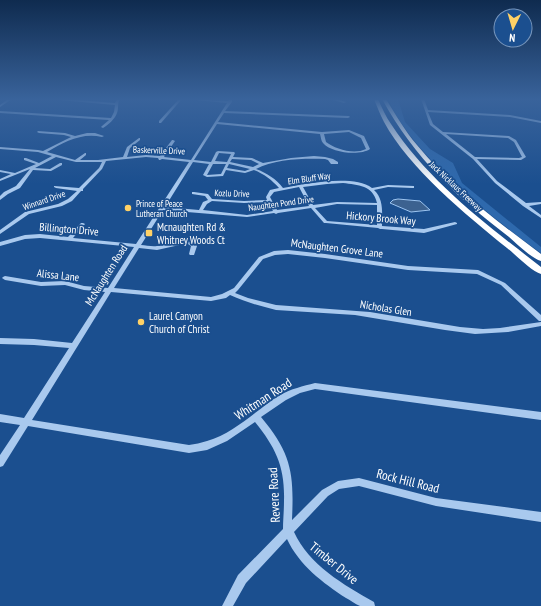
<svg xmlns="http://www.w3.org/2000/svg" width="541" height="606" font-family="'PT Sans Narrow',sans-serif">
  <rect width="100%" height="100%" fill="#1b4f8f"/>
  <path fill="#2e69ad" d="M388 99H398L405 122 430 149 453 163 462 183 541 247V253C492 218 412 155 388 99Z"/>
  <path fill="#3c6290" stroke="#9cc4f0" d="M398 199 420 201 430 210 411 212 390 203 393 200Z"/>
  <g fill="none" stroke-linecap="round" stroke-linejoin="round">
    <path fill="#a9c9ee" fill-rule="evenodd" d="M8 99H12L0 107V105Z
      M48 99H66L115 103 117 99H120C117 104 119 108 117 113 115 119 108 125 103 128L101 127 102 126 109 120 0 113V111L111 118 114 112 115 105Z
      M179 99H182L161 123H159V121Z
      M185 99 228 101 229 99H232V102L225 111 349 116 350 117 348 118 224 113 218 122 322 132 349 130 364 136 370 149C360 156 331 153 323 143 321 141 321 137 320 134L217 124 194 160 211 162 216 152 218 151 234 152 235 153 233 157 252 158 263 163 291 158 314 156 325 157 333 159 338 162V164H331L328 160 325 159C305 158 274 159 256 169 267 173 276 179 283 188 305 184 353 174 372 188L388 185 414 186V188H412L388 187 374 190C384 199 382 213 382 226L424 229 455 222 457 223V224L424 233 382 229H380L378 228 326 223H324L311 208 278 213 276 214 274 213 247 217 163 210 141 245C146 245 152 247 157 246 171 245 186 235 197 246L194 255H190L189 254 191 246 188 244H184L157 250 139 248 114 288 211 297 222 294 234 288 259 257 274 251 288 250 325 254 408 266 478 270 505 283 541 315V321H539L501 285 477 274 408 270 325 258 288 254 275 255 263 259 238 290 235 293 248 298 276 305 370 312 460 327 483 329 500 328 541 322V326L508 332 475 334 445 330 355 315 276 310C260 306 245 302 230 295L226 298 211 301 111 292 32 420 189 445C195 444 201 443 207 441 235 433 256 410 280 395 291 389 303 386 315 383L541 412V420L315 389 300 393 286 400 261 417C292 454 294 474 292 520L322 490 338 481 359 478 436 498 541 512V522L436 506 359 486 339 489 328 496 294 532C309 565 344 585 374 602L375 606C371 606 364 606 360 606 355 604 350 600 346 598 323 583 299 565 287 539L246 583 233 606H222L238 575 283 529C283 520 284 511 284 501 285 467 276 448 255 422L227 441 207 450 189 453 28 426 3 466 0 467V455L20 425 0 422V414L24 418 69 348 34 345 0 344V338L34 339 72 343 105 292 84 290 65 285 41 286 5 280 2 278 3 277 5 276 41 282 65 281 84 286 108 288 134 247 40 238 25 239 0 246V242L25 235 40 234 68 237 81 223H83L85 224 73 238 136 244 189 162 162 159 160 160H159L158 158 146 157 106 161 102 169 83 189V191H81L72 201 62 206 29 214 0 234V230L25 212 58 204 68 199 77 191 56 188 54 187V186L79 188 99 168 102 162H76L56 157 35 168 50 169 60 163H62V165L51 171 33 170 20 188 8 194 0 200V196L4 192 16 186 30 169 0 181V179L11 174 0 172V170L15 173 36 164 24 160V158H26L39 163 52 156 38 152 0 149V147L38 150 43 151 71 137 64 135 39 133 37 132 38 131 65 133 75 136 87 133H95L104 136 102 137C82 132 64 142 47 152L75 160 85 153H86V155L80 160H98L123 157 127 147 139 138H140V140L130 148 127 157 146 155 160 156 172 140H173L175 141 164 157 191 160 227 103ZM349 132 361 138 366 149C354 155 335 149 326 142L324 134ZM219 153 231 154 227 162 215 161ZM232 159 251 160 259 164 253 167 230 162ZM193 162 209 164 203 175 207 177 223 176 226 170 245 173 254 170C264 174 272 180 279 188L270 190 266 197 267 200 244 201 212 199 208 194 194 192H192V194L205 196 208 200 203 202 199 210 165 207ZM213 164H226L221 174 207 175ZM229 164 250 169 245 171 227 168ZM343 183C358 185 373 185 377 203L337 202 313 205 303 187 327 184ZM299 187 309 206 277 210 270 197 274 192ZM212 201 244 203 268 202 273 211 247 215 203 210 207 204ZM337 204 377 205V225L327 221 315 208Z
      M329 99H336L346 102 344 103Z
      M421 99H424L428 110 510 115 541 121V123L510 117 428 112 433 124 443 132 509 136 516 140 526 157 521 160 477 159 497 181 526 203 541 202V204L529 206 541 215V218L523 206 495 183 473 159 430 125ZM446 134 508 138 514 142 522 157 519 158 475 157Z"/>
    <path fill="#fff" fill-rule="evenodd" d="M374 99H378C382 108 386 117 391 124 429 182 487 225 541 267V274C531 271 516 255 507 248 466 215 409 168 384 122 380 114 377 107 374 99Z
      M382 99H386C396 115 405 131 417 145 452 188 497 221 541 254V261C531 258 517 244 509 237 456 196 415 159 382 99Z"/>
  </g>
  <linearGradient id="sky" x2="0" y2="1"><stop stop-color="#0f2b4f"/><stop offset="0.54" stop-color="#39639b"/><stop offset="1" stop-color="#39639b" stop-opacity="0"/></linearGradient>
  <rect width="541" height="184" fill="url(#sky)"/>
  <g fill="#ffd166" stroke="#1b4f8f" stroke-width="1.5">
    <circle cx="128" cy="208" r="4"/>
    <rect x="145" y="229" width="8" height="8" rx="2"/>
    <circle cx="141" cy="322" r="4"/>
  </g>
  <g text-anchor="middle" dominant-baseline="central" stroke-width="3.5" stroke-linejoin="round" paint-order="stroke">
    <g font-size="9" fill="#fff" stroke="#1b4f8f">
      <text transform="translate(159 150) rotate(2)">Baskerville Drive</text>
      <text transform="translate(309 178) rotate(-8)">Elm Bluff Way</text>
      <text transform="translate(456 186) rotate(43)">Jack Nicklaus Freeway</text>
      <text transform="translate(232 193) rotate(2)">Kozlu Drive</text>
      <text transform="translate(44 200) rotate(-19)">Winnard Drive</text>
      <text transform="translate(281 203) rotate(-8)">Naughten Pond Drive</text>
    </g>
    <g font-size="9" fill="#fff" stroke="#1b4f8f" text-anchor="start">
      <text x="136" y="203">Prince of Peace<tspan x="136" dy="10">Lutheran Church</tspan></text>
    </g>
    <g font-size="11" fill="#fff" stroke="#1b4f8f">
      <text transform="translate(381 218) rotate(5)">Hickory Brook Way</text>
      <text transform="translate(69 229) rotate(5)">Billington Drive</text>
      <text transform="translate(337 248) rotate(7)">McNaughten Grove Lane</text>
      <text transform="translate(58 275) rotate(6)">Alissa Lane</text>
      <text transform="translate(106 275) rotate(-58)">McNaughten Road</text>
      <text transform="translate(386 308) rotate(9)">Nicholas Glen</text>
    </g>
    <g font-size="11" fill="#fff" stroke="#1b4f8f" text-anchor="start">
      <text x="157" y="227">Mcnaughten Rd &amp;<tspan x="157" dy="13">Whitney Woods Ct</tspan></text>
      <text x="149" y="316">Laurel Canyon<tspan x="149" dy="13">Church of Christ</tspan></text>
    </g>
    <g font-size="13" fill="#fff" stroke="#1b4f8f">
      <text transform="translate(263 399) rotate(-33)">Whitman Road</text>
      <text transform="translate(408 481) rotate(14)">Rock Hill Road</text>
      <text transform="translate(274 495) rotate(-93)">Revere Road</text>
      <text transform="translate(334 563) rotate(39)">Timber Drive</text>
    </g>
  </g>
  <g transform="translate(513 28) rotate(185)"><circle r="19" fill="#1b4f8f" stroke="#7695bc"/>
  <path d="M0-3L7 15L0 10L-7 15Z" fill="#ffd166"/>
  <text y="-6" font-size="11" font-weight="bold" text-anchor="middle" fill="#ffffff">N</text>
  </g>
</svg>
